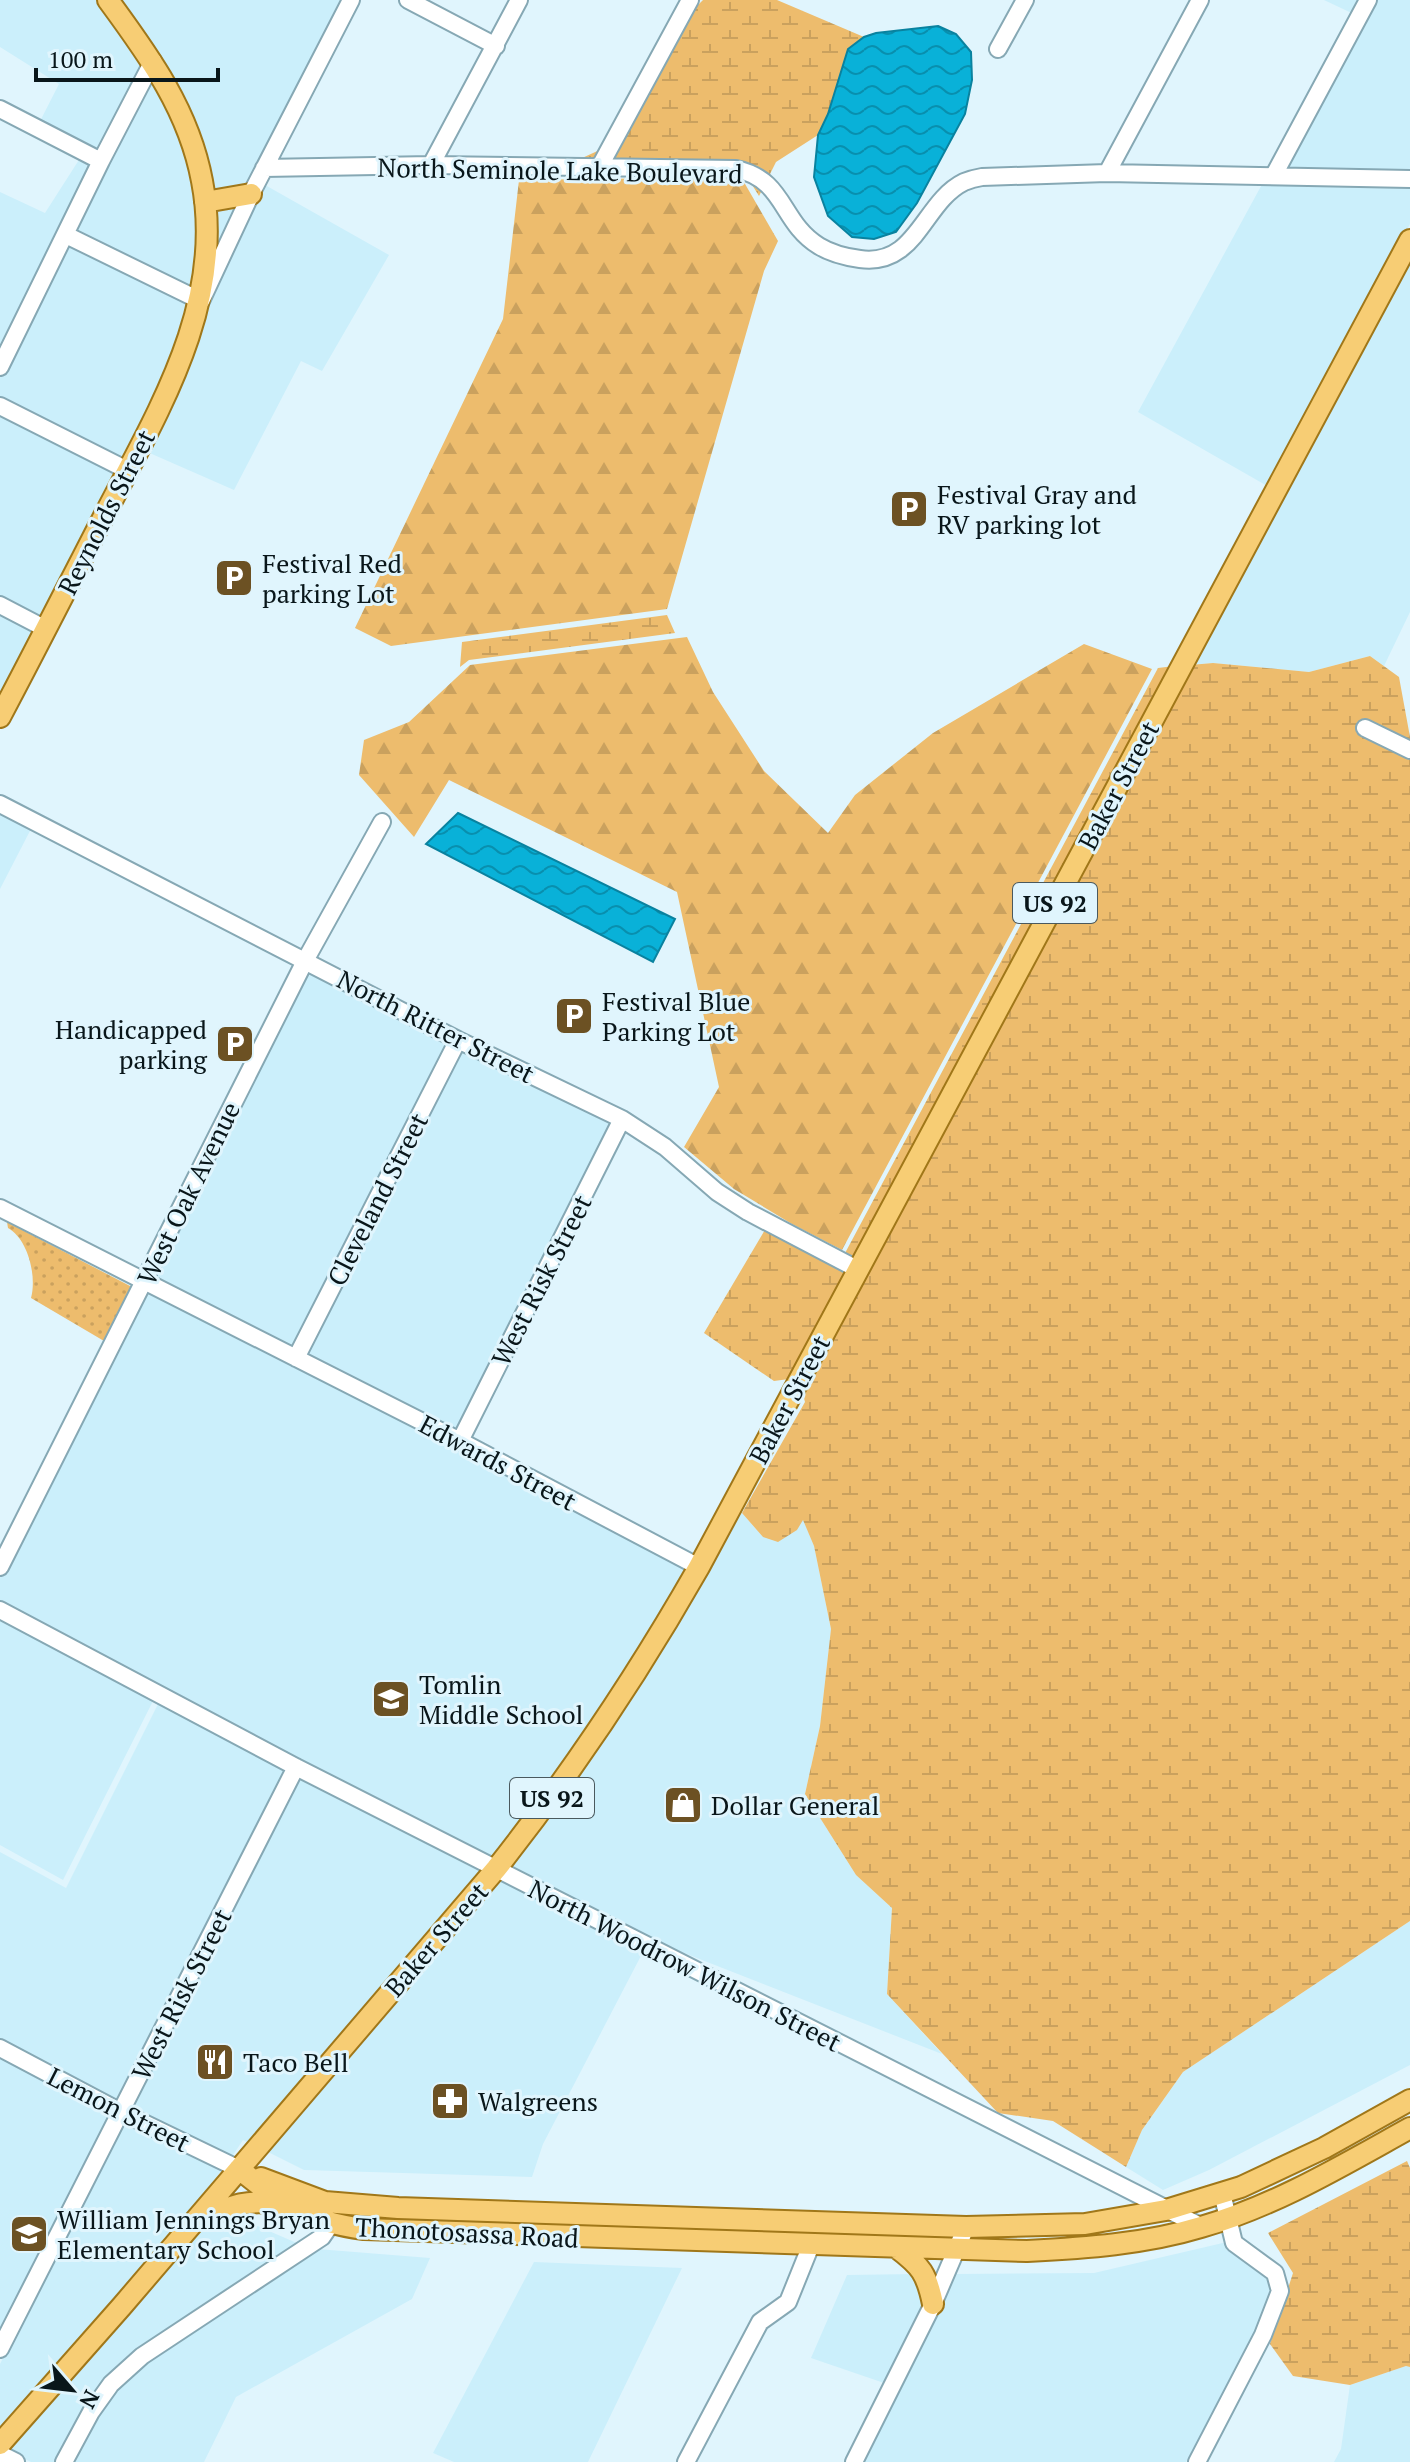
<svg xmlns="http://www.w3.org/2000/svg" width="1410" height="2462" font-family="'PT Serif',serif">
  <defs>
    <pattern id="forest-firs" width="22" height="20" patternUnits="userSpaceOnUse" patternTransform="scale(2)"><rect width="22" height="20" fill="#edbc6d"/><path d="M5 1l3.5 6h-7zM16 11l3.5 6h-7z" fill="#caa15e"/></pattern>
    <pattern id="wetland-marsh" width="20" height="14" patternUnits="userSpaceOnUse" patternTransform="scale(2)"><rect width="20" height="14" fill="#edbc6d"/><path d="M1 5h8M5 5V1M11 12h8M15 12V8" fill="none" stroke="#caa15e"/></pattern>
    <pattern id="park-dots" width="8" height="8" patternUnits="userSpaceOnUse" patternTransform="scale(2)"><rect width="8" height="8" fill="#edbc6d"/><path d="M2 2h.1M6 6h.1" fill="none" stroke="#caa15e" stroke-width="1.8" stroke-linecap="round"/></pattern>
    <pattern id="water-waves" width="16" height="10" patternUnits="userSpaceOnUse" patternTransform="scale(2)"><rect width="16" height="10" fill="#09b1d8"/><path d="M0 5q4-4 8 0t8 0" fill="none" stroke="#088fae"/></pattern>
  </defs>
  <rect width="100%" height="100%" fill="#e0f5fd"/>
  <path fill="#cbeffb" d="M0 0H100L176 116 198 203 194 299 167 374 43 620 0 598V192L45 213 84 152 34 133 59 84 0 47Z
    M116 0H342L251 177 389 255 322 371 301 361 234 490 145 451 181 380 211 195Z
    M1324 0H1410V224L1269 487 1138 412 1266 177 1360 17Z
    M1410 254V612L1384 666 1370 656 1309 672 1213 663 1190 665Z
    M0 612 37 631 0 702Z
    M0 811 32 827 0 889Z
    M309 968 449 1042 293 1350 153 1280Z
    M462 1049 613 1121 457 1432 306 1356Z
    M144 1282 699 1567 496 1869 297 1767 0 2349V1852L66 1888 162 1696 0 1610V1566Z
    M742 1513 763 1537 803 1519 814 1546 831 1629 820 1726 805 1794 856 1875 892 1908 887 1994 942 2054 656 1942 506 1867 725 1534Z
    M0 1617 154 1699 63 1880 0 1845Z
    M300 1776 485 1871 251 2144 243 2140 231 2158 130 2109Z
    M498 1877 644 1950 543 2144 532 2177 304 2170 264 2150Z
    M1410 1921V2065L1209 2170 1163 2190 1126 2167 1142 2130 1183 2072Z
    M125 2120 223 2168 195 2207 0 2433V2364Z
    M234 2216 299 2244 85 2408 56 2462H31L4 2449 197 2229Z
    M1227 2242 1269 2277 1273 2290 1256 2331 1212 2417 1186 2462H862L938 2310 941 2309 940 2305 955 2274 1094 2273Z
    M317 2249 430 2258 412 2299 236 2397 204 2462H72L97 2415 117 2388 147 2361Z
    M534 2262 682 2268 588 2462H454L433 2453Z
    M917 2274 926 2302 872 2410 884 2383 811 2358 847 2275Z
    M1406 2366 1410 2367V2462H1334L1341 2449 1350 2385Z"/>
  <path fill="url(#forest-firs)" d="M741 177 778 241 764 271 667 609 391 646 355 628 503 319 519 180Z
    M687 637 713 692 764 771 828 833 855 795 933 733 1084 644 1152 669 842 1250 792 1224 734 1189 684 1147 719 1087 677 892 449 780 414 837 359 775 364 740 409 722 470 665Z"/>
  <path fill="url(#wetland-marsh)" d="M703 0H777L864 37 848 49 828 114 818 135 776 162 759 196 746 175 547 174 604 148 671 32Z
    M667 615 675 633 469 660 460 667 462 642Z
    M1370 656 1399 677 1410 737V1921L1183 2072 1142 2130 1126 2167 1053 2121 998 2113 887 1994 892 1908 856 1875 805 1794 820 1726 831 1629 814 1546 803 1520 797 1530 778 1542 763 1537 742 1513 805 1402 802 1391 1190 665 1213 663 1309 672Z
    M1174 666 855 1261 844 1255 1158 668Z
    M766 1228 849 1272 789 1379 774 1381 704 1333Z
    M1407 2161 1410 2168V2367L1406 2366 1350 2385 1293 2376 1270 2344 1293 2273 1268 2233Z"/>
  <path fill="url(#park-dots)" d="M7 1222 132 1287 104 1341 31 1298C37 1276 28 1239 8 1228Z"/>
  <path fill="url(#water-waves)" stroke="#09829f" stroke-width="2" d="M938 26 956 34 971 52 972 80 965 114 917 203 896 232 874 239 852 237 828 216 814 177 818 135 828 114 848 49 864 37 876 33Z
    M458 813 675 919 653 962 426 844Z"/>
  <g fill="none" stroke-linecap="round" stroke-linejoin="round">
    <g stroke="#86a8b4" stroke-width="20">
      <path id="minor" d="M408 0 496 46
        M998 49 1025 0
        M0 109 101 161
        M431 165 519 0
        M600 166 690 0
        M264 168 431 165 736 169C786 180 780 222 819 246 832 254 845 257 860 259 917 267 923 202 964 182 969 180 976 178 982 177L1107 173 1410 179
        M1107 173 1200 0
        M1274 175 1368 0
        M66 235 201 301 251 194 351 0
        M0 367 101 161 153 61
        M0 406 127 470
        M0 605 46 629
        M1365 728 1410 750
        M0 804 458 1040 622 1119 665 1147 717 1192 748 1212 859 1270
        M0 1208 460 1441 699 1567
        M296 1358 458 1040
        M460 1441 622 1119
        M0 1567 306 959 382 822
        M0 1610 296 1767 1202 2227
        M0 2048 121 2112 239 2169
        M0 2349 296 1767
        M0 2454 16 2462
        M64 2462 91 2412 111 2384 142 2356 322 2237 331 2224
        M686 2462 760 2322 788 2302 811 2245
        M854 2462 933 2304 966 2227
        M1197 2462 1263 2335 1280 2291 1275 2273 1234 2243 1222 2193"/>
    </g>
    <g stroke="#a07719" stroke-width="24">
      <path id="major" d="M205 202 251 194
        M0 717C35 651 69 584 103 518 157 413 226 304 202 181 189 111 150 57 108 0
        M239 2169C284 2205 304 2221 364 2229L1027 2251C1085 2248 1145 2244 1201 2227 1275 2206 1343 2165 1410 2128
        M261 2178 325 2202 398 2208 966 2227 1085 2224 1166 2210 1241 2187 1324 2148 1410 2100
        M200 2220C232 2205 248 2198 284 2205
        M897 2248C921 2266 927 2274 933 2304
        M0 2444 122 2306 496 1869C572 1773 638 1674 699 1567L1410 240"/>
    </g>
    <use href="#minor" stroke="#fff" stroke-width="16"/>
    <use href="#major" stroke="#f7cd74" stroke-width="20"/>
  </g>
  <defs>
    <g id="parking-square" transform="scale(2)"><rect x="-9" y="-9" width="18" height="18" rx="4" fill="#6c5123" stroke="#e0f5fd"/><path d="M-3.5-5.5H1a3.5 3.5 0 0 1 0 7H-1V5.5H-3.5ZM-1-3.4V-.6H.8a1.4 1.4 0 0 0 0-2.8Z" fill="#fff"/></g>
    <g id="school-square" transform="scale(2)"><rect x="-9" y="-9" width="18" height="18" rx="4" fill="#6c5123" stroke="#e0f5fd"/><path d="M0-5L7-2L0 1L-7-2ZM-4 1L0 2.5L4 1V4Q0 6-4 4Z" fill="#fff"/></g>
    <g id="shop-square" transform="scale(2)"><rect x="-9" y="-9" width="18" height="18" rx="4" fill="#6c5123" stroke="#e0f5fd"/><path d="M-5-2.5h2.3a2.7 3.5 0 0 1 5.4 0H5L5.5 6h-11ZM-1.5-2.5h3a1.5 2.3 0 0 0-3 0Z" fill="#fff"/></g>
    <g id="restaurant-square" transform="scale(2)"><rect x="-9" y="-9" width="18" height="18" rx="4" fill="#6c5123" stroke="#e0f5fd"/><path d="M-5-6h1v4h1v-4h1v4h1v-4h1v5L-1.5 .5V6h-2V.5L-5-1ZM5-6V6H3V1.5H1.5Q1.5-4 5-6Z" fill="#fff"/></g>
    <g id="pharmacy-square" transform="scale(2)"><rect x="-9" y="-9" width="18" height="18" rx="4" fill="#6c5123" stroke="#e0f5fd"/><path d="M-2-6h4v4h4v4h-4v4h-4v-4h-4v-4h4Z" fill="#fff"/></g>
  </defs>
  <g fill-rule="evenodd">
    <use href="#parking-square" x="909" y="509"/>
    <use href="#parking-square" x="234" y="578"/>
    <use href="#parking-square" x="574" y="1016"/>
    <use href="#parking-square" x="235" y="1044"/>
    <use href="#school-square" x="391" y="1699"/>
    <use href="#shop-square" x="683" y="1805"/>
    <use href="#restaurant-square" x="215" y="2062"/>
    <use href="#pharmacy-square" x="450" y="2101"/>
    <use href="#school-square" x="29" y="2234"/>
  </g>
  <g text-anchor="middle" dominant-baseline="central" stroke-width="6" stroke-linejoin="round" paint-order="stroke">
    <g fill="#e0f5fd" stroke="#4a595e" stroke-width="2">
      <rect x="1013" y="883" width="84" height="40" rx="6"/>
      <rect x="510" y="1778" width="84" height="40" rx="6"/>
    </g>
    <g font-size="24" font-weight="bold" fill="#09161a">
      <text x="1055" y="903">US 92</text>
      <text x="552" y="1798">US 92</text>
    </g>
    <g font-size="26" fill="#09161a" stroke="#e0f5fd">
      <text transform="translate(560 170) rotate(1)">North Seminole Lake Boulevard</text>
      <text transform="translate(106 512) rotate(-63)">Reynolds Street</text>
      <text transform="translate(1118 785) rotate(-62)">Baker Street</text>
      <text transform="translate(436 1026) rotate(27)">North Ritter Street</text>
      <text transform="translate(188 1193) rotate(-64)">West Oak Avenue</text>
      <text transform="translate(377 1199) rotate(-63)">Cleveland Street</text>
      <text transform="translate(541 1280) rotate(-63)">West Risk Street</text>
      <text transform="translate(789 1399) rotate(-62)">Baker Street</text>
      <text transform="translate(498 1462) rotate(28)">Edwards Street</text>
      <text transform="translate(436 1939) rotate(-49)">Baker Street</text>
      <text transform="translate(685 1965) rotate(27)">North Woodrow Wilson Street</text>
      <text transform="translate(181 1994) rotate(-63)">West Risk Street</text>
      <text transform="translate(119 2109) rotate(27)">Lemon Street</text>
      <text transform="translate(467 2232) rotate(3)">Thonotosassa Road</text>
    </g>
    <g font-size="26" fill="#09161a" stroke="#e0f5fd" text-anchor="start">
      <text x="937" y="494">Festival Gray and<tspan x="937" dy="30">RV parking lot</tspan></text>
      <text x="262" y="563">Festival Red<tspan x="262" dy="30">parking Lot</tspan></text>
      <text x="602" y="1001">Festival Blue<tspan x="602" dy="30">Parking Lot</tspan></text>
      <text x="207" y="1029" text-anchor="end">Handicapped<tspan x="207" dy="30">parking</tspan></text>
      <text x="419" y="1684">Tomlin<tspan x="419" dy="30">Middle School</tspan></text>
      <text x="711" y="1805">Dollar General</text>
      <text x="243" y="2062">Taco Bell</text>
      <text x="478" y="2101">Walgreens</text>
      <text x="57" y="2219">William Jennings Bryan<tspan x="57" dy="30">Elementary School</tspan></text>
    </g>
  </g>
  <g transform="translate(72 2390) rotate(118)" stroke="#e0f5fd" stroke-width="6" paint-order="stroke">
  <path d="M0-6L14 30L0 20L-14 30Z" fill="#09161a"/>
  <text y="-12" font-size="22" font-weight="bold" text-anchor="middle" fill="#09161a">N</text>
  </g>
  <path d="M36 68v12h182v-12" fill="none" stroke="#09161a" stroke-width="4"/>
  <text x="48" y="68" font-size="24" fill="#09161a" stroke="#e0f5fd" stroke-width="6" paint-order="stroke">100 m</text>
</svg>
